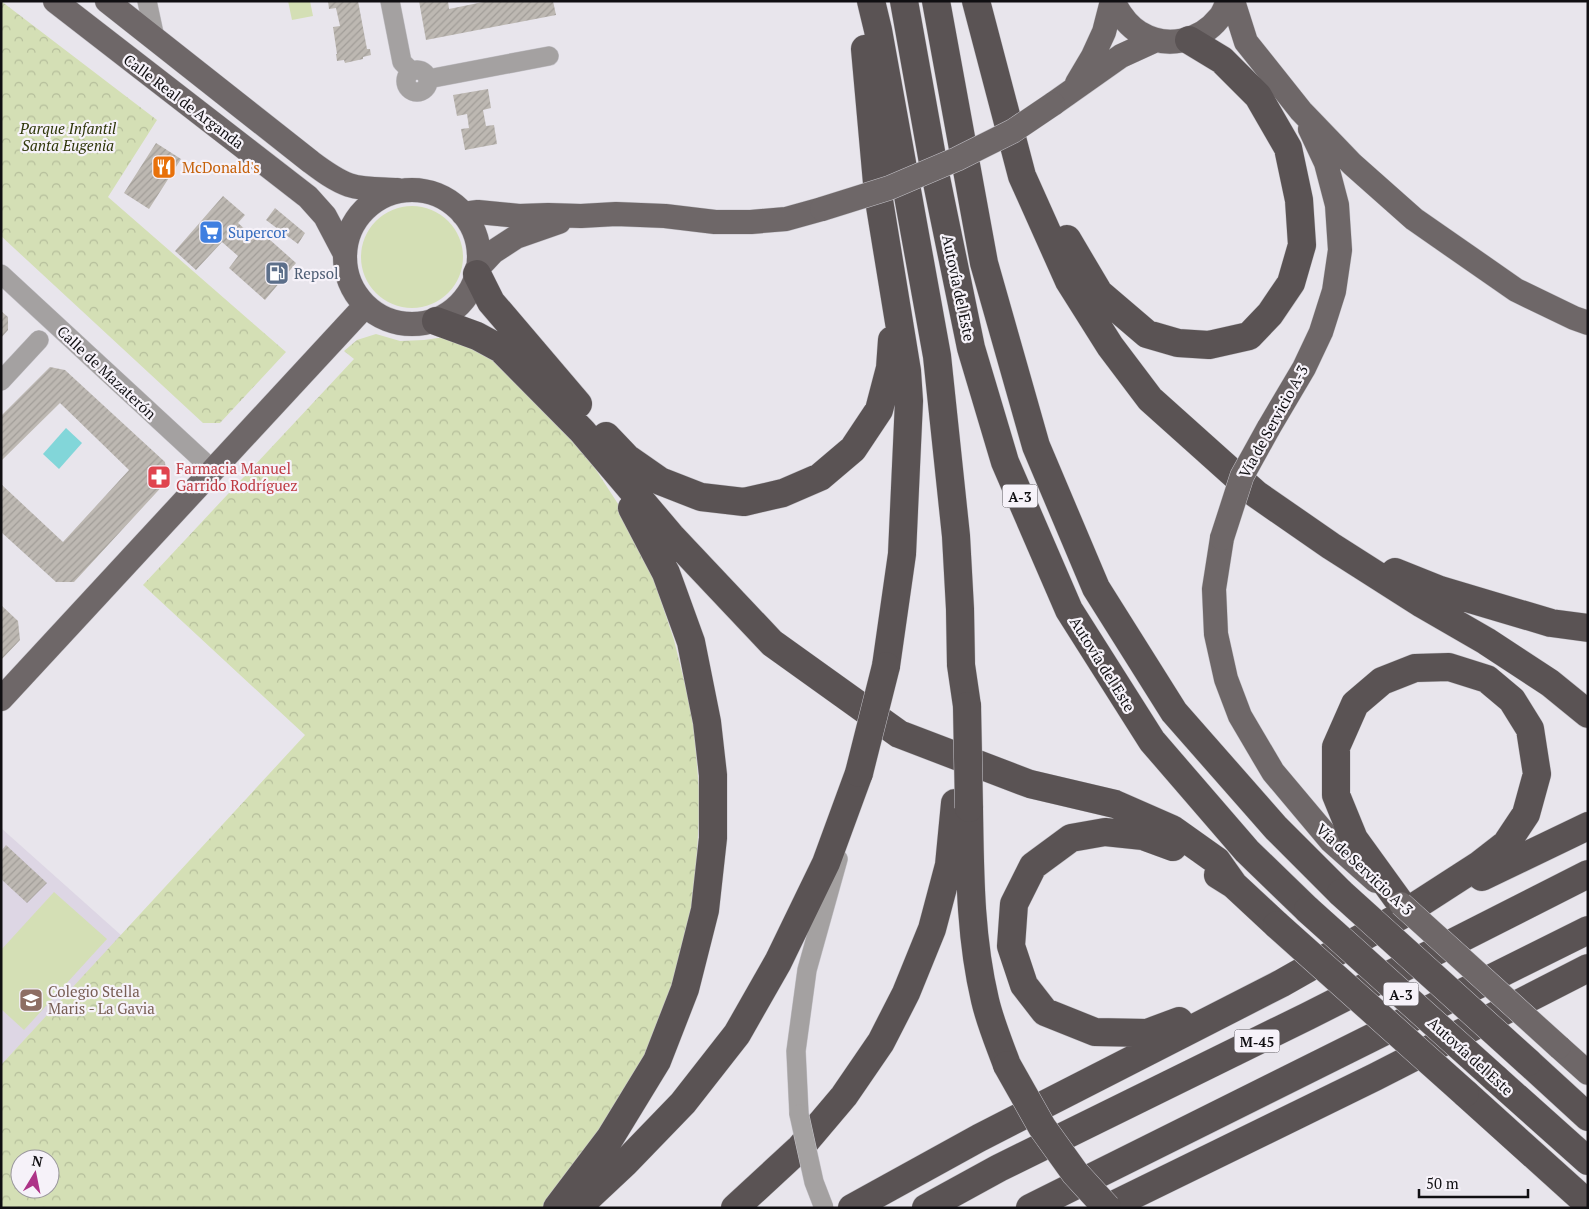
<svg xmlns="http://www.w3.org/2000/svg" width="1589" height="1209" font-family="'PT Serif',serif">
  <defs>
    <pattern id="forest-crowns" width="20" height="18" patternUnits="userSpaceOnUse" patternTransform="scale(1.25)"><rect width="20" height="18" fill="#d4dfb5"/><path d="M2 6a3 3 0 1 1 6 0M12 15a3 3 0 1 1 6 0" fill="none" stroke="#b5be9b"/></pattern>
    <pattern id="building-hatch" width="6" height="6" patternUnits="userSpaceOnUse" patternTransform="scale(1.25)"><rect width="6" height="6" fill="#bdb8b2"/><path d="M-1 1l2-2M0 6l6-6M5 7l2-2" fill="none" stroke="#a19d98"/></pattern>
  </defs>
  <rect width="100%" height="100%" fill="#e8e5ec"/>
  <path fill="#ddd6e4" d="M1 828 122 936 1 1065Z"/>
  <path fill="#d4dfb5" d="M288 1H310L313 16 292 20Z
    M361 257a51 51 0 1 1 102 0a51 51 0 1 1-102 0Z
    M54 892 107 939 24 1030 1 1009V950Z"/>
  <path fill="url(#forest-crowns)" fill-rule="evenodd" d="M1 1 157 120 108 197 286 352 220 423H203L1 236Z
    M376 334 400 341 424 340 452 336 475 341 585 453 622 510 648 562 674 640 693 717 700 802 694 900 676 982 648 1056 603 1129 544 1208H1V1065L305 735 143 585 354 359 344 351 357 340ZM20 1159H50V1189H20Z"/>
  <path fill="#82d6d9" d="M66 428 82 443 59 469 43 454Z"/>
  <path fill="url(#building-hatch)" d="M328 1H358L367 49H370L371 55 363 57V59L345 63 344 60 337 61 336 54H337L333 27 340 26 336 8 329 9Z
    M419 1H448L449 9 488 1H553L556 15 426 40Z
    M488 89 491 108 483 110 486 126 494 125 497 144 465 150 461 129 469 128 467 114 457 116 453 95Z
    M156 143 181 159 149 209 124 193Z
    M223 196 245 215 238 223 255 238 260 231 296 263 265 300 229 268 238 256 222 242 196 270 175 251Z
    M275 208 305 233 298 244 266 220Z
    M1 311 8 317V330L1 338Z
    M50 367 65 370 165 462 167 481 74 582H56L1 532V484L63 542 129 470 60 403 1 461V416Z
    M1 605 18 621 20 640 1 660Z
    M6 845 47 883 27 903 1 879V851Z"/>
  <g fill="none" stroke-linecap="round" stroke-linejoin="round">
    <g stroke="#c5c3c9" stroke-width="20">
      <path id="minor" d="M147 1 155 38
        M390 1 402 62 411 71
        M406 81a11 11 0 1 1 22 0a11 11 0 1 1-22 0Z
        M428 79 549 56
        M1 274 213 470
        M1 381 39 340
        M799 1114 796 1051 807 970 838 859"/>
    </g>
    <g stroke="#c5c3c9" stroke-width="25">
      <path id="major" d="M55 1 308 197 325 216 344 252
        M107 1 311 162C323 171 335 180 349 185 364 190 381 189 397 190
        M1113 1C1119 13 1128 26 1140 33 1166 49 1200 42 1219 18 1223 14 1225 7 1228 1
        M1233 1 1246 42 1301 111 1352 164 1414 219 1516 290 1574 318 1588 323
        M1077 83 1093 56 1104 32 1112 1
        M1053 104 1121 56 1156 40
        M345 257a67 67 0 1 1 134 0a67 67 0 1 1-134 0Z
        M463 214 478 212 519 216 548 215 581 216 616 214 665 216 715 222H751L786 219 822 209
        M477 269 493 252 516 237 559 222
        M1268 429 1304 368 1321 332 1334 291 1340 250 1337 205 1326 163 1310 129
        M1222 538 1214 589 1216 634 1226 679 1240 716 1273 772 1331 841 1376 881
        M1 699 365 306
        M1559 1047 1588 1073"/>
    </g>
    <g stroke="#c5c3c9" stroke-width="29">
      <path id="highway" d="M871 1 878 30 937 356 956 536 960 609 961 665 967 706
        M904 1 934 168 971 348 1005 462 1069 610 1152 741 1247 851 1308 910
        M936 1 984 263 1036 446 1096 588 1174 712 1276 828 1341 893
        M976 1 1022 176 1069 281 1110 346 1150 399 1256 494 1331 546 1422 604 1486 641 1550 683 1588 714
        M865 49 878 194 907 371 909 401 902 554 886 666
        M1067 239 1099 293 1147 334 1178 343 1209 345 1249 336 1270 314 1291 283 1302 245 1299 200 1288 148 1258 96 1222 60 1189 40
        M477 274 491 302 578 404
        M436 321 477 336 501 349 582 431 671 536 772 643 899 734 1030 784 1115 804 1172 829 1217 861 1234 885
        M606 436 627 458 660 481 701 497 744 502 783 493 820 477 853 449 879 410 890 368 892 340
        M1395 572 1440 590 1551 623 1588 628
        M969 809C970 873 970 937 985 1000 990 1022 999 1043 1007 1065
        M1173 847 1143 836 1105 832 1071 838 1033 866 1014 904 1011 946 1024 985 1045 1012 1095 1032 1147 1033 1179 1021
        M1218 875 1234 885 1277 925
        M1482 877 1588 826
        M1528 1062 1588 1117
        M1495 1078 1588 1161
        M1465 1093 1588 1204
        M557 1208 610 1138 657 1061 685 989 705 910 713 838V775L707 722 691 642 666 573 632 508
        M577 1208 625 1163 683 1103 737 1034 778 962 826 863 859 773
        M735 1208 800 1148 844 1096 881 1042 906 993 932 929 949 865 955 803
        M852 1208 979 1138 1282 983 1400 916 1479 865 1506 844 1526 814 1537 774 1530 729 1512 700 1487 679 1449 667 1415 668 1382 681 1355 704 1336 747V795L1354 839 1401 904
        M926 1208 999 1168 1308 1016 1588 874
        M1030 1208 1588 930
        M1107 1208 1375 1077 1588 968"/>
    </g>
    <use href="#minor" stroke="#a4a1a1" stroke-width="19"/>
    <use href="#major" stroke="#6e6768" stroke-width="24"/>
    <use href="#highway" stroke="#5a5354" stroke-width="28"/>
    <g stroke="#c5c3c9" stroke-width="20" stroke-linecap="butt">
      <path id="minor-bridge" d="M799 1114 814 1182 824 1208"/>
    </g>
    <g stroke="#c5c3c9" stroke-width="25" stroke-linecap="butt">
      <path id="major-bridge" d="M822 209 889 188 957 159 1013 131 1053 104
        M1222 538 1242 476 1268 429
        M1401 904 1559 1047"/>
    </g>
    <g stroke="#c5c3c9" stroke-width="29" stroke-linecap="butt">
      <path id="highway-bridge" d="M967 706 969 808
        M859 773 886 666
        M1341 893 1528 1062
        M1308 910 1495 1078
        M1277 925 1465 1093
        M1007 1065 1042 1127 1075 1173 1107 1208"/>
    </g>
    <use href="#minor-bridge" stroke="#a4a1a1" stroke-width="19"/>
    <use href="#major-bridge" stroke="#6e6768" stroke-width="24"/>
    <use href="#highway-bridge" stroke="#5a5354" stroke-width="28"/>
  </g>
  <defs>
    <g id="restaurant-square" transform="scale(1.25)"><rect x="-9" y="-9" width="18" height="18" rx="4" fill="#e8710a" stroke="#f6f2f9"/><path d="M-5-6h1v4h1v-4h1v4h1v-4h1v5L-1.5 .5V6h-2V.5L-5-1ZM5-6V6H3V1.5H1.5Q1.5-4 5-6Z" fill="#fff"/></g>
    <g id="supermarket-square" transform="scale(1.25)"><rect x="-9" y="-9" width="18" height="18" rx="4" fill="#3f7fe0" stroke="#f6f2f9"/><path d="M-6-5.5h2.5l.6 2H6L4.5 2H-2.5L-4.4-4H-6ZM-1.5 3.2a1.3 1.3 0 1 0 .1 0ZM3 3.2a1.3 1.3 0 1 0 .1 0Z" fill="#fff"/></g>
    <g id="fuel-square" transform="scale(1.25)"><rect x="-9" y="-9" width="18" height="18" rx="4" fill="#5c6f8a" stroke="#f6f2f9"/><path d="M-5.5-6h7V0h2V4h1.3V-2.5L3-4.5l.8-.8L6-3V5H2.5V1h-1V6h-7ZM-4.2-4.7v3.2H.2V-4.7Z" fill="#fff"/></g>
    <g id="pharmacy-square" transform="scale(1.25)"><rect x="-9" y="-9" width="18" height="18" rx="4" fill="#e0444e" stroke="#f6f2f9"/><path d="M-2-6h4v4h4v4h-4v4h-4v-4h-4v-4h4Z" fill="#fff"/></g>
    <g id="school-square" transform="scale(1.25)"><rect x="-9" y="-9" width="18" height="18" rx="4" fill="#8d6e63" stroke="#f6f2f9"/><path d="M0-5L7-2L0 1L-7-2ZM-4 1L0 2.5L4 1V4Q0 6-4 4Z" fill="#fff"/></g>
  </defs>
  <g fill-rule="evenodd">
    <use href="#restaurant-square" x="164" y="167"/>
    <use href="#supermarket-square" x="211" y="232"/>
    <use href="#fuel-square" x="277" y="273"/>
    <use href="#pharmacy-square" x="159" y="477"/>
    <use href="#school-square" x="31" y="1000"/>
  </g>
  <g text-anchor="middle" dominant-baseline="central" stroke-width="4.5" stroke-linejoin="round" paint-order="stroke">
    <g fill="#f6f2f9" stroke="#555357" stroke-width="1">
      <rect x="1002.5" y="484.5" width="35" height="23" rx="4"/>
      <rect x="1383.5" y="982.5" width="35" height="23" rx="4"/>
      <rect x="1234.5" y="1029.5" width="45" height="23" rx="4"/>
    </g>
    <g font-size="14" font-weight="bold" fill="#100f12">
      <text x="1020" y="496">A-3</text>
      <text x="1401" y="994">A-3</text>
      <text x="1257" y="1041">M-45</text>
    </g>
    <g font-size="15" fill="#100f12" stroke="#f6f2f9">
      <text transform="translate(184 101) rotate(37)">Calle Real de Arganda</text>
      <text transform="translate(959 288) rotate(78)">Autovía del Este</text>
      <text transform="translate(107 372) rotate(43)">Calle de Mazaterón</text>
      <text transform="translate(1273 421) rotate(-61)">Vía de Servicio A-3</text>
      <text transform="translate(1103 664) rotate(58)">Autovía del Este</text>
      <text transform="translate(1365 869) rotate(43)">Vía de Servicio A-3</text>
      <text transform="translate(1471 1056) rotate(42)">Autovía del Este</text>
    </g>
    <g font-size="15" font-style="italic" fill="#2e3608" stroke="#f6f2f9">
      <text x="68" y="128">Parque Infantil<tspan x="68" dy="17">Santa Eugenia</tspan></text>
    </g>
    <g font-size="15" fill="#c56008" stroke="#f6f2f9" text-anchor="start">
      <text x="182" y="167">McDonald's</text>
    </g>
    <g font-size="15" fill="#366cbe" stroke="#f6f2f9" text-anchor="start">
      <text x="228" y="232">Supercor</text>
    </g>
    <g font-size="15" fill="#4e5e75" stroke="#f6f2f9" text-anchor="start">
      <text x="294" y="273">Repsol</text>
    </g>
    <g font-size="15" fill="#be3a42" stroke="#f6f2f9" text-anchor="start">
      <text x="176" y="468">Farmacia Manuel<tspan x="176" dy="17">Garrido Rodríguez</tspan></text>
    </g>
    <g font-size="15" fill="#785e54" stroke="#f6f2f9" text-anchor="start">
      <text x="48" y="991">Colegio Stella<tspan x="48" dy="17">Maris - La Gavia</tspan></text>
    </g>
  </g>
  <rect width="1589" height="1209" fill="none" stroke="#100f12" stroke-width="5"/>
  <g transform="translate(35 1174) rotate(10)"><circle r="24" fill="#f6f2f9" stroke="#9a979d"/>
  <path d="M0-4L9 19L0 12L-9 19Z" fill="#ad3387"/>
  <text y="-8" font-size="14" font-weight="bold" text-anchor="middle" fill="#100f12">N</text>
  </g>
  <path d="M1419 1189v8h109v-8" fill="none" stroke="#100f12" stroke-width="2.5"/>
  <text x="1426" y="1189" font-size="15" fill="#100f12" stroke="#f6f2f9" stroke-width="4" paint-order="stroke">50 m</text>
</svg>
